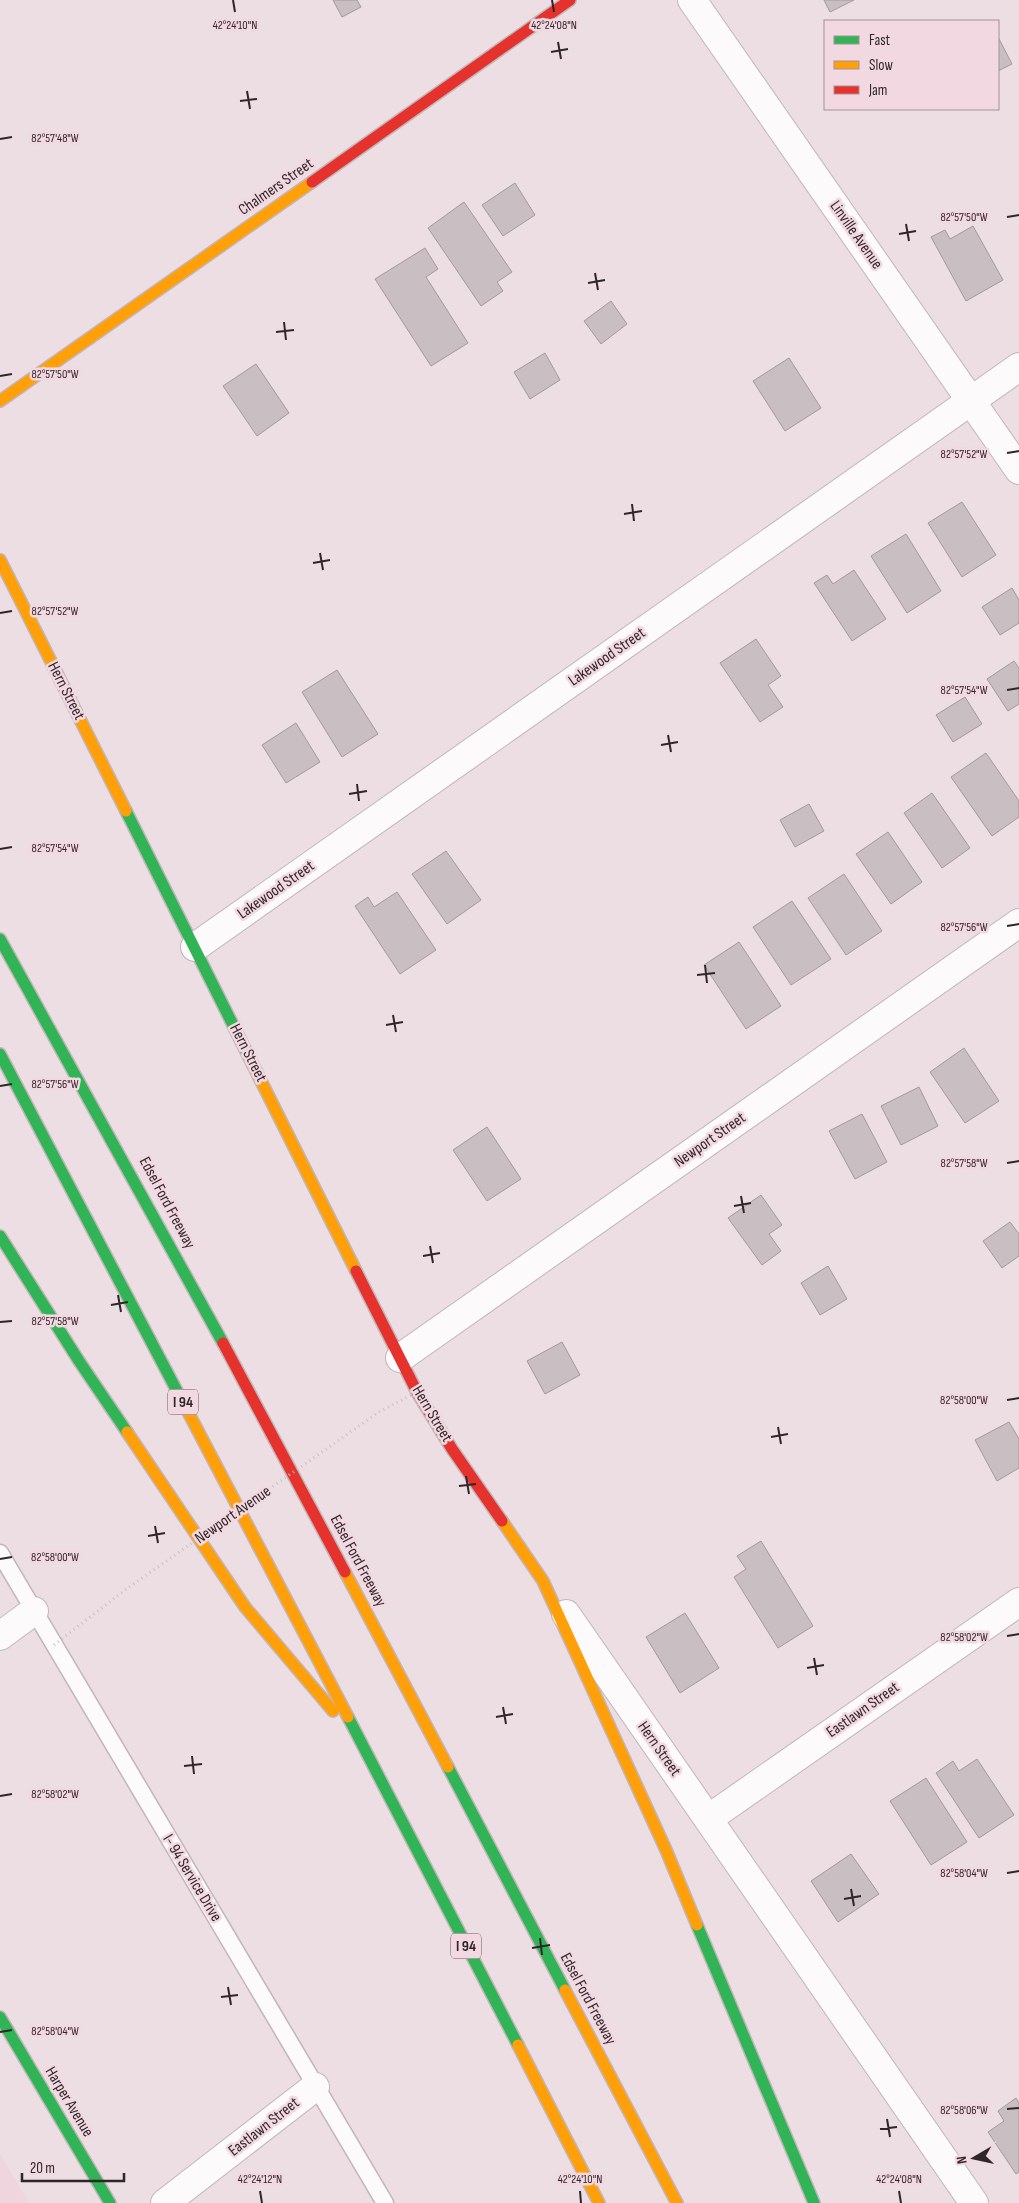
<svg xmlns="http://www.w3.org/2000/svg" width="1019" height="2203" font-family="'Sofia Sans Condensed',sans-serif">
  <rect width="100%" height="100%" fill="#ecdee3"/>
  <path fill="#eed5de" d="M0 2154 29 2203H0Z"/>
  <path fill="#c9bfc3" stroke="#a3999d" d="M333 0H357L361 7 342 17Z
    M824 0H854L830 12Z
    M998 37 1012 64 998 71Z
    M515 183 535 215 503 236 482 205Z
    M464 202 512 272 497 282 503 291 481 306 428 228Z
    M973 226 1003 280 966 301 931 237 945 230 950 239Z
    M425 248 438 269 426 277 468 343 431 366 375 279Z
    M611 301 627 324 601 344 584 321Z
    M545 353 560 380 530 399 514 372Z
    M789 358 821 408 785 431 753 381Z
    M256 364 289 413 257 436 223 386Z
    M962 502 996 555 962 577 928 523Z
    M906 534 941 591 907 613 871 556Z
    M854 570 886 619 852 641 814 583 827 575 833 584Z
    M1012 588 1019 600V623L1000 635 982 607Z
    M756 639 781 676 768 685 783 707 760 722 720 663Z
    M1014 661 1019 668V704L1008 711 987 679Z
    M337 670 378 734 342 757 302 692Z
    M965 697 982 724 953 742 936 715Z
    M296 723 320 762 286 783 262 745Z
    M986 753 1019 801V817L992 836 951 777Z
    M932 793 970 848 942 868 904 813Z
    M809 804 824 831 795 847 780 820Z
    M888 832 922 882 891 904 856 854Z
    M446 851 481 900 447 924 412 874Z
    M844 874 882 931 846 955 808 898Z
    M397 892 436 950 400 974 355 906 368 897 374 907Z
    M792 901 831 959 791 985 753 927Z
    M739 942 781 1006 746 1029 704 965Z
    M964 1048 999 1101 965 1123 930 1072Z
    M919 1087 938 1126 901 1145 881 1106Z
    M862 1114 887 1162 855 1179 829 1131Z
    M487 1127 521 1179 487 1201 453 1150Z
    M761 1195 782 1225 769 1234 781 1251 762 1265 728 1218Z
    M1010 1222 1019 1234V1256L1002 1268 983 1241Z
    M828 1266 847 1299 820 1315 801 1283Z
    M562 1342 580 1375 545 1394 527 1361Z
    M1009 1422 1019 1439V1468L997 1481 975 1440Z
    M761 1541 813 1626 778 1648 734 1577 746 1569 737 1556Z
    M685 1613 719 1668 680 1693 646 1637Z
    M977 1759 1014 1815 979 1838 936 1773 953 1761 959 1771Z
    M926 1778 967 1842 931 1865 890 1801Z
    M851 1854 879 1894 838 1922 811 1881Z
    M1016 2098 1019 2103V2172L1016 2174 988 2132 1004 2121 998 2111Z"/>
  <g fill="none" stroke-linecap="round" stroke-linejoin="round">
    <g stroke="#c1b6ba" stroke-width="19">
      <path id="lane" d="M0 1553 385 2203"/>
    </g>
    <g stroke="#c1b6ba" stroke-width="30">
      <path id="street" d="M692 0 1019 470
        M195 947 1019 367
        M400 1358 1019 923
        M566 1614 974 2203
        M0 1636 34 1611
        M708 1819 1019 1602
        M165 2203 315 2087"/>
    </g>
    <g stroke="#c1b6ba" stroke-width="14">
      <path id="fast" d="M126 811 248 1055
        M0 939 223 1343
        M0 1054 187 1410
        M0 1236 79 1361 127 1432
        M348 1717 518 2045
        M448 1767 565 1990
        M697 1925 814 2203
        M0 2017 110 2203"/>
    </g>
    <g stroke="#c1b6ba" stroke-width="14">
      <path id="slow" d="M0 401 312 182
        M0 560 126 811
        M248 1055 356 1271
        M187 1410 348 1717
        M127 1432 245 1607 333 1711
        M502 1521 543 1581
        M345 1572 448 1767
        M543 1581 666 1850 697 1925
        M565 1990 677 2203
        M518 2045 599 2203"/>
    </g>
    <g stroke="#c1b6ba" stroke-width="14">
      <path id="jam" d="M312 182 570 0
        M356 1271 417 1392 452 1449 502 1521
        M223 1343 345 1572"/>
    </g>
    <use href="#lane" stroke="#fcfafb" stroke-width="16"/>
    <use href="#street" stroke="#fcfafb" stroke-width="28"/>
    <use href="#fast" stroke="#30b455" stroke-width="11"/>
    <use href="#slow" stroke="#ff9f0a" stroke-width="11"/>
    <use href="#jam" stroke="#e5322d" stroke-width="11"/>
    <path stroke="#c7c2c3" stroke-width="3" stroke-dasharray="1 4" stroke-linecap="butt" d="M54 1645 125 1590 379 1412 417 1392"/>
  </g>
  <path fill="none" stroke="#2f2629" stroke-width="2" d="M233 0 235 12M552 0 554 12M558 42 561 59M551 52 568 49M247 91 250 109M240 101 257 99M0 139 12 137M1007 217 1019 215M906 224 909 241M899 234 916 231M595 273 598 290M588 283 605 280M284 322 286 340M276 332 294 330M0 376 12 374M1007 453 1019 451M632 504 634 521M624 514 642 511M320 553 323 570M313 563 330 560M0 613 12 611M1007 690 1019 688M668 735 671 752M661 745 678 742M357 784 359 801M349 794 367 791M0 849 12 847M1007 926 1019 924M705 965 707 983M697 975 715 973M393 1015 396 1032M386 1025 403 1022M0 1086 12 1084M1007 1163 1019 1161M741 1196 744 1213M734 1206 751 1203M430 1246 433 1263M423 1256 440 1253M118 1295 121 1312M111 1305 128 1302M0 1322 12 1321M1007 1400 1019 1398M778 1427 781 1444M771 1437 788 1434M466 1476 469 1494M459 1486 476 1484M155 1526 158 1543M148 1536 165 1533M0 1559 12 1557M1007 1636 1019 1634M814 1658 817 1675M807 1668 824 1665M503 1707 506 1724M496 1717 513 1714M192 1756 194 1774M184 1766 202 1764M0 1796 12 1794M1007 1873 1019 1871M851 1889 854 1906M844 1899 861 1896M540 1938 542 1955M532 1948 550 1945M228 1987 231 2005M221 1997 238 1995M0 2032 12 2030M1007 2109 1019 2108M887 2119 890 2137M880 2129 897 2127M260 2191 262 2203M580 2191 581 2203M899 2191 901 2203"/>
  <g text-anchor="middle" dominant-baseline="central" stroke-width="5" stroke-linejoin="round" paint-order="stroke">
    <g fill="#f2d8e1" stroke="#6a5b60" stroke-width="1">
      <rect x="168" y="1389.5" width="30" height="25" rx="4"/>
      <rect x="451" y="1933.5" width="30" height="25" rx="4"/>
    </g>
    <g font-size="15" font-weight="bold" fill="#2f2629">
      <text x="183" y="1402">I 94</text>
      <text x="466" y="1946">I 94</text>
    </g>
    <g font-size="16" fill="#2f2629" stroke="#f2d8e1">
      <text transform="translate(276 187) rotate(-35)">Chalmers Street</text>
      <text transform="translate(856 235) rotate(55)">Linville Avenue</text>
      <text transform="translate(607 657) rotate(-35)">Lakewood Street</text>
      <text transform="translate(66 691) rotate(63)">Hern Street</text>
      <text transform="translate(276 890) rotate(-35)">Lakewood Street</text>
      <text transform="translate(248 1053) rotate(63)">Hern Street</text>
      <text transform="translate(710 1140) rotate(-35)">Newport Street</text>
      <text transform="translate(167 1203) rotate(62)">Edsel Ford Freeway</text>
      <text transform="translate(432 1414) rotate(59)">Hern Street</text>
      <text transform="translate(233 1515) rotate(-35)">Newport Avenue</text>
      <text transform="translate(358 1561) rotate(62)">Edsel Ford Freeway</text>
      <text transform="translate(863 1710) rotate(-35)">Eastlawn Street</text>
      <text transform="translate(659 1749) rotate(55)">Hern Street</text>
      <text transform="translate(192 1878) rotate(59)">I- 94 Service Drive</text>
      <text transform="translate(588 1999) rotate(62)">Edsel Ford Freeway</text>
      <text transform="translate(69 2102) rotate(59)">Harper Avenue</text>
      <text transform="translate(264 2127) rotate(-38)">Eastlawn Street</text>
    </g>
  </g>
  <g font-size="12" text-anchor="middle" fill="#2f2629" stroke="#f2d8e1" stroke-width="5" stroke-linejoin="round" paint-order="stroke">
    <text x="235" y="29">42°24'10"N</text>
    <text x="554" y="29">42°24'08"N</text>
    <text x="55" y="142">82°57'48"W</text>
    <text x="964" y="221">82°57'50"W</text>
    <text x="55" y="378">82°57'50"W</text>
    <text x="964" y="458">82°57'52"W</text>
    <text x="55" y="615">82°57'52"W</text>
    <text x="964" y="694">82°57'54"W</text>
    <text x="55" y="852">82°57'54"W</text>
    <text x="964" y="931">82°57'56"W</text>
    <text x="55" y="1088">82°57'56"W</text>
    <text x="964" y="1167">82°57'58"W</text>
    <text x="55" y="1325">82°57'58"W</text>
    <text x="964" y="1404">82°58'00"W</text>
    <text x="55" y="1561">82°58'00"W</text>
    <text x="964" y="1641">82°58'02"W</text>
    <text x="55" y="1798">82°58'02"W</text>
    <text x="964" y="1877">82°58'04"W</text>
    <text x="55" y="2035">82°58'04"W</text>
    <text x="964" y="2114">82°58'06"W</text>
    <text x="260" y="2183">42°24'12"N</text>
    <text x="580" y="2183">42°24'10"N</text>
    <text x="899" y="2183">42°24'08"N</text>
  </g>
  <rect x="824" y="20" width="175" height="90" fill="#f2d8e1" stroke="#a49197"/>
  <rect x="834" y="36" width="25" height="8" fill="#30b455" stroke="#a49197"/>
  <text x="869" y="45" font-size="15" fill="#2f2629">Fast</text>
  <rect x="834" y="61" width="25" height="8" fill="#ff9f0a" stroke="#a49197"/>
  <text x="869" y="70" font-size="15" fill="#2f2629">Slow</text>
  <rect x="834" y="86" width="25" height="8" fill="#e5322d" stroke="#a49197"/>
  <text x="869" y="95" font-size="15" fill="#2f2629">Jam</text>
  <g transform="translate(974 2158) rotate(261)" stroke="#f2d8e1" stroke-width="4" paint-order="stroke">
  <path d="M0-4L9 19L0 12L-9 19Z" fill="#2f2629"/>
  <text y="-8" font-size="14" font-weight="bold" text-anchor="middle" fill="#2f2629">N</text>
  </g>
  <path d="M22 2173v8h102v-8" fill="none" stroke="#2f2629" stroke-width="2.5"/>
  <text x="30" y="2173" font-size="15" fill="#2f2629" stroke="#f2d8e1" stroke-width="4" paint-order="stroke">20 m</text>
</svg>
